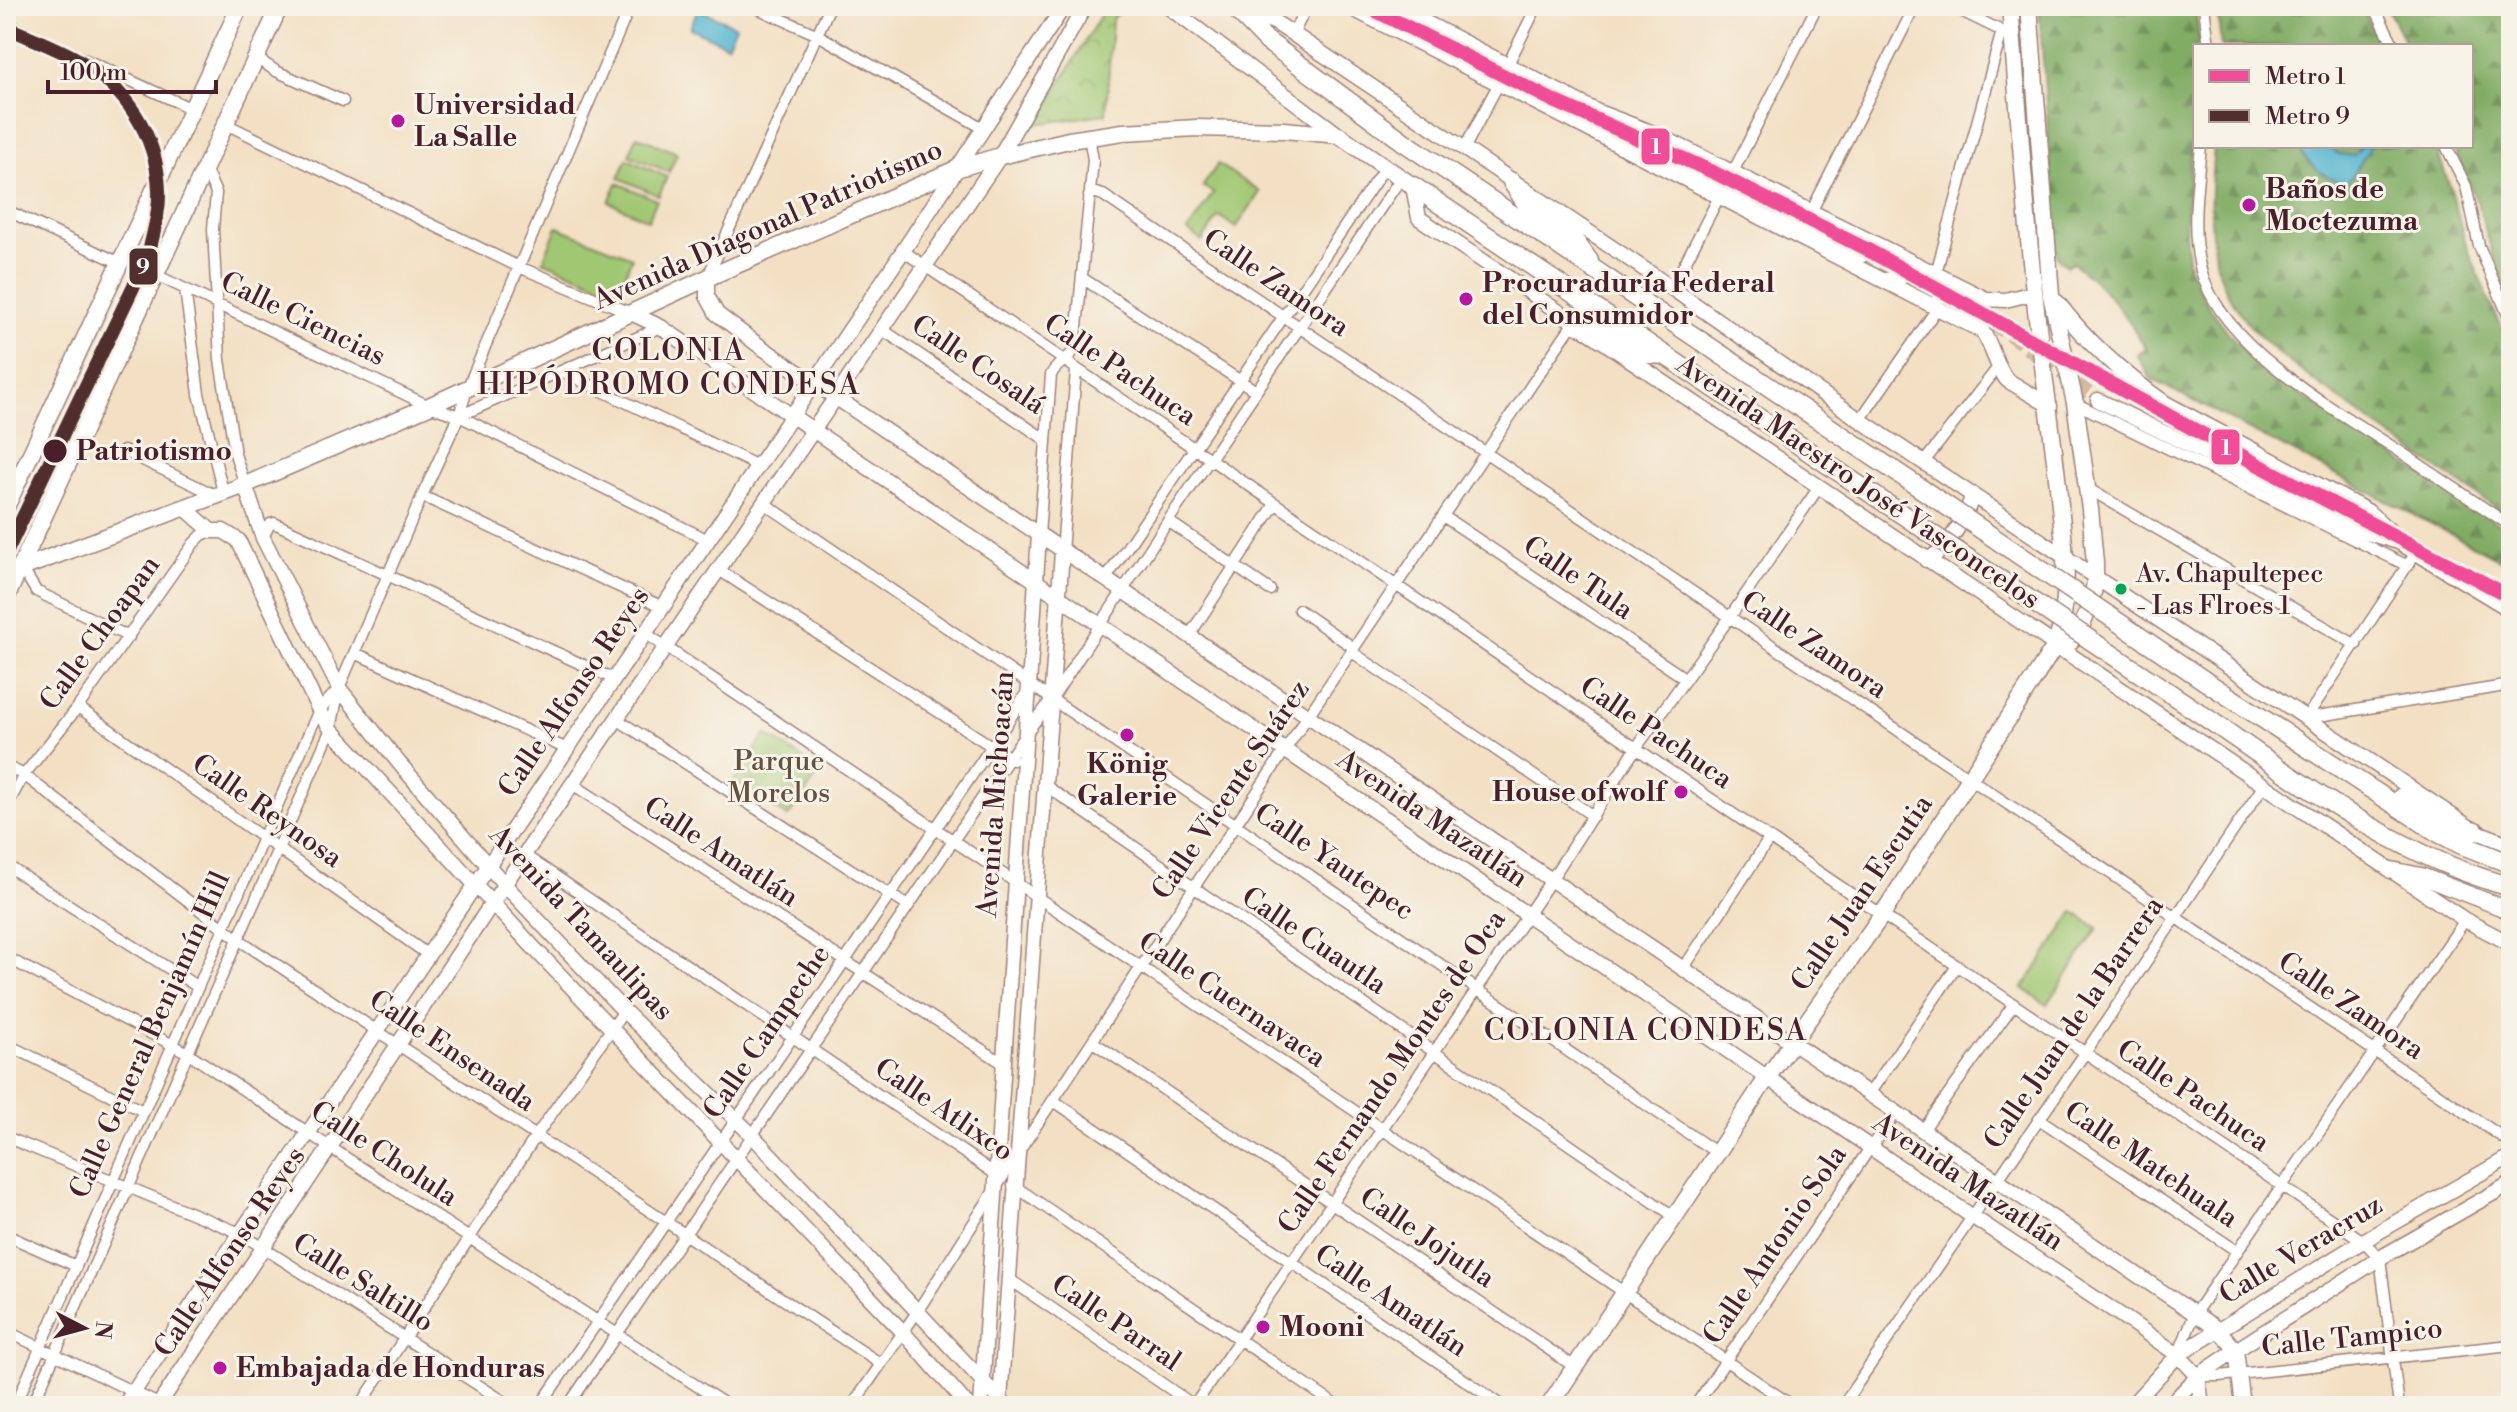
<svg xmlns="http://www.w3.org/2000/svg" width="2517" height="1412" font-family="'Libre Bodoni',serif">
  <defs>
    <pattern id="forest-firs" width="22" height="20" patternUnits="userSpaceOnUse" patternTransform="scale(2)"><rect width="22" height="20" fill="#80ac64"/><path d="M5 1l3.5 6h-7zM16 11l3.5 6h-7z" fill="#6b8b53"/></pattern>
    <pattern id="park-crowns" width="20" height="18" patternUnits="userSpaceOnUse" patternTransform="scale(2)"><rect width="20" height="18" fill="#a0c772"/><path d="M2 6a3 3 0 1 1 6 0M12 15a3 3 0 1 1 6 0" fill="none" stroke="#8baa63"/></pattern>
  </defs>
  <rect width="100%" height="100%" fill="#f7f3e8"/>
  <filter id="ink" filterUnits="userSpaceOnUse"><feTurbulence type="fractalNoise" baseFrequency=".0125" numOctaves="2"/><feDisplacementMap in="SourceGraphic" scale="16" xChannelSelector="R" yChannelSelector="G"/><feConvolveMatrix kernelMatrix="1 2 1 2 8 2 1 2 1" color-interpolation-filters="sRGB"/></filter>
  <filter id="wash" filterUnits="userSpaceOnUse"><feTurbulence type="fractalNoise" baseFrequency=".006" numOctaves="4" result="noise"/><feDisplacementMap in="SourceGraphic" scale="32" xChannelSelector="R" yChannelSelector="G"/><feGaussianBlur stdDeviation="1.8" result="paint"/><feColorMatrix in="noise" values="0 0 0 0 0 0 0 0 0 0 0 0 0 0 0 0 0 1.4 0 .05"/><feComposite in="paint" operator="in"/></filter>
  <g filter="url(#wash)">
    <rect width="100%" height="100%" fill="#f3e0c4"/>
    <path fill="url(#forest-firs)" stroke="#656648" stroke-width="2" d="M2039 6H2195L2200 46H2195V107L2185 233 2189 268 2206 302 2234 340 2303 397 2511 532V565L2151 379 2137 355 2146 349C2124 312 2107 289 2073 263L2067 266 2057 257Z
      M2217 6H2361L2380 46H2221Z
      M2386 6H2511V306L2503 289 2477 202 2453 146H2471V46H2407Z
      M2214 146H2435L2451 189 2465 241 2489 301 2511 345V518C2455 481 2399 443 2345 403 2300 370 2247 338 2224 285 2206 242 2210 192 2214 146Z"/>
    <path fill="url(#park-crowns)" stroke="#75734e" stroke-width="2" d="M1106 6H1115L1123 12 1115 15 1112 20 1106 114 1036 124Z
      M766 734 821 771 788 817 734 781Z"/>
    <path fill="#a0c772" stroke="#75734e" stroke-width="2" d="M637 136 677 153 669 172 629 155Z
      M627 159 667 177 659 196 619 178Z
      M1218 164 1260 192 1236 228 1219 216 1202 241 1188 231 1213 193 1203 186Z
      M617 183 657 200 648 220 609 202Z
      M557 227 632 257 618 292 543 261Z
      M2074 912 2098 928 2047 1005 2023 988Z"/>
    <path fill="#52b5d0" stroke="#4e6a7e" stroke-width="2" d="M698 9 736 26 727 45 690 28Z
      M2297 146H2329L2338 154 2353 156 2362 146H2371L2355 172 2345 184C2323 176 2309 166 2297 146Z"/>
  </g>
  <g filter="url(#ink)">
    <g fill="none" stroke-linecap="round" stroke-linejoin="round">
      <path stroke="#d1b9a5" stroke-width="14" stroke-dasharray="14 7" stroke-linecap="butt" d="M1862 255 2006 332 2098 400"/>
      <g stroke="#9e8078" stroke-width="13">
        <path id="street" d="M752 6 818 35 983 128
          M1951 6 2006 33
          M2204 6 2209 46
          M2374 6 2394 46
          M6 23 192 109
          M1293 34 1307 6
          M256 58 276 71 343 101
          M1507 66 1537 6
          M226 124 519 267 631 313
          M2201 146C2197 189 2189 238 2204 280 2232 353 2336 410 2399 451 2437 476 2473 501 2511 526
          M2446 146 2466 186 2479 246 2511 322
          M1464 149 1499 83
          M205 169 216 193 213 229 220 360 235 454 245 485
          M1733 172 1817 6
          M1089 196 1092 192 1103 195 2511 1143
          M6 210 120 263
          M1812 210 1915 6
          M903 251 2363 1241 2380 1258 2399 1406
          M156 275 429 406 459 416 708 540
          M708 276 830 6
          M1082 278 1256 391
          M1672 288 1720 195
          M185 289 199 394 223 492
          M883 330 1046 440
          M561 371 758 466
          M2075 403 2408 566
          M459 416 661 327
          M1860 420 1938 307 1936 273 2002 31
          M124 451 215 495
          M1924 462 1999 366
          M2087 488 2356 645
          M422 496 663 607
          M764 503 1717 1153
          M1443 516 1686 679
          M1168 521 1270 590
          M1039 535 1051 375C1056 363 1070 360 1075 348L1093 160 1089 136
          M263 537 270 524 274 523 614 679
          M1062 552 1076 370
          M22 568 36 591 129 637
          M719 570 1013 760
          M1105 580 1385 167
          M1299 610 1354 648
          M645 633 1793 1406
          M1189 636 1275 504
          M1352 652 1593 816
          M355 653 567 749
          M78 707 427 954
          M2306 718 2511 685
          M2306 718 2411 560
          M618 720 908 906
          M6 766 24 775 238 939 881 1364
          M574 785 1004 1064
          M1046 786 1675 1217
          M6 807 24 775 78 707 194 543 202 535 211 531
          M524 855 1000 1177
          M6 865 198 987
          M6 957 188 1053 331 1148 728 1406
          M1683 969 1769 839
          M1093 1042 1575 1367
          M6 1044 143 1111
          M1869 1094 1957 966
          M1054 1101 1503 1406
          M2039 1119 2237 1251
          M1923 1130 2014 1004
          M6 1137 240 1233 511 1406
          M1013 1185 1337 1406
          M6 1235 76 1266
          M1009 1279 1195 1406
          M6 1331 163 1406
          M2178 1355 2195 1313 2465 920
          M2200 1376H2219L2511 1345
          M542 1403 992 746 1027 692
          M15 1406 319 710 338 690
          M32 1406 331 729 339 688 422 496 459 416 467 389 630 6
          M360 1406 536 1136 624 1011
          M531 1406 542 1403 553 1406
          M568 1406 1027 732 1052 699 1168 521 1401 178
          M852 1406 917 1312 1018 1153 1285 750 1574 322
          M1194 1406 1551 880 1636 748 1730 617 1819 487
          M1695 1406 1870 1148 1896 1113
          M1842 1406 2085 1053 2264 785"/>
      </g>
      <g stroke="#9e8078" stroke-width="17">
        <path id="secondary" d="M1167 6 1339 135
          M1347 6 1982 331C1993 346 1995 366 2007 380L2050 406
          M1394 6 1598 112 1656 134 1986 299 2005 300 2034 293
          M1236 7 1276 23 1293 34 1650 273 1860 420 2475 831 2511 845
          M1615 124 1646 146 1862 255
          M1413 186 1419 218 2465 920 2511 944
          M707 278V296L717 314 761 347 2219 1330 2236 1350 2243 1406
          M1886 280 1930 270
          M631 313 661 327 1973 1217 2122 1316 2178 1355 2198 1376 2202 1406
          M2098 400 2364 532 2402 543
          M245 485 263 538 339 688 399 763 505 885 624 1011 752 1135 1006 1406
          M184 507 211 531H223L238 540 319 710 331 729 533 947 903 1332 968 1406
          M1926 560C1946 552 1969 514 1972 494
          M997 1403 1000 1400 1062 552
          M124 1406 903 251 1064 6
          M158 1406 524 855 1000 156 1085 6
          M981 1406 1039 535
          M2131 1406 2178 1355 2363 1241 2511 1156
          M2169 1406 2198 1376 2236 1350 2380 1258 2511 1183"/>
      </g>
      <g stroke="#9e8078" stroke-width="19">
        <path id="primary" d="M2029 6 2051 295 2075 403 2090 509 2095 563V583L2090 606 2080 629 2063 651
          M2057 303C2086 341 2125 376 2165 404L2367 512 2402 543 2511 609
          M6 507 240 6
          M6 570 22 568 245 485 429 406 707 278 956 169 1000 156 1069 140 1123 132 1197 128 1284 130 1339 135 1413 186
          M6 598 280 6
          M2391 870 2421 876 2511 911
          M1549 1406 1767 1078 1882 915 2055 646C2073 598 2064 546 2059 496 2052 427 2041 359 2034 291 2024 196 2018 101 2010 6"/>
      </g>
      <g stroke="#9e8078" stroke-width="21">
        <path id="highway" d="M1233 6 1267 41 1404 142 1941 502
          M1512 182 1530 209 1574 240 1589 261
          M1413 186 1924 529
          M1578 325 1598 329 1638 353 1664 355
          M2205 681 2437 832 2460 844 2511 864
          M2189 706C2291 775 2390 854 2511 887
          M2402 797 2448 824 2475 831"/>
      </g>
      <use href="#street" stroke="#fff" stroke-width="10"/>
      <use href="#secondary" stroke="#fff" stroke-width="14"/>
      <use href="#primary" stroke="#fff" stroke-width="16"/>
      <use href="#highway" stroke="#fff" stroke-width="18"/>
      <g stroke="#9e8078" stroke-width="21" stroke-linecap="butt">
        <path id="highway-bridge" d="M1941 502 2205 681
          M1924 529 2189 706"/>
      </g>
      <use href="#highway-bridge" stroke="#fff" stroke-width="18"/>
      <g stroke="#f7f3e8" stroke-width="20">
        <path id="metro-1" d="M1366 6 1552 100 1713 172 1866 249 2255 463 2511 597"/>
      </g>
      <g stroke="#f7f3e8" stroke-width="20">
        <path id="metro-2" d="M6 27C30 38 56 47 78 60 125 87 157 135 159 190 160 212 153 234 148 256L6 553"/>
      </g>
      <use href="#metro-1" stroke="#f04e98" stroke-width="14"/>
      <use href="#metro-2" stroke="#512f2e" stroke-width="14"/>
    </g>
  </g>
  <g fill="#b5179e" stroke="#f7f3e8" stroke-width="3">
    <circle cx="398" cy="121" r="8"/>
    <circle cx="2249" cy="205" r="8"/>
    <circle cx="1466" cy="299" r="8"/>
    <circle cx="1127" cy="735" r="8"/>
    <circle cx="1681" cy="792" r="8"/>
    <circle cx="1263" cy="1327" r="8"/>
    <circle cx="220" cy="1368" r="8"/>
  </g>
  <circle fill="#4a1f2b" stroke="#f7f3e8" stroke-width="3" cx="55" cy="451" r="13"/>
  <circle fill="#00a651" stroke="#f7f3e8" stroke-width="3" cx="2121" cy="589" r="7"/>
  <g text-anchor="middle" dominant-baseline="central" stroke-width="6" stroke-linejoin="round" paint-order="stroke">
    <g font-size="26" fill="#4a1f2b" stroke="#f7f3e8" text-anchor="start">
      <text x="2136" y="574">Av. Chapultepec<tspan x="2136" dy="32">- Las Flroes 1</tspan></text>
    </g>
    <g font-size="28" font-weight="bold" fill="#4a1f2b" stroke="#f7f3e8" text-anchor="start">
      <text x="414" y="105">Universidad<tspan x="414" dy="32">La Salle</tspan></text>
      <text x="2265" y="189">Baños de<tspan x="2265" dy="32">Moctezuma</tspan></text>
      <text x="1482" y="283">Procuraduría Federal<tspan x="1482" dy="32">del Consumidor</tspan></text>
      <text x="1127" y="764" text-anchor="middle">König<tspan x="1127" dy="32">Galerie</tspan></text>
      <text x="1665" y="792" text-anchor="end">House of wolf</text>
      <text x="1279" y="1327">Mooni</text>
      <text x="236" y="1368">Embajada de Honduras</text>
    </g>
    <g font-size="28" fill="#4a1f2b" stroke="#f7f3e8">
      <text transform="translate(768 225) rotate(-24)">Avenida Diagonal Patriotismo</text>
      <text transform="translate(1276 283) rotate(34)">Calle Zamora</text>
      <text transform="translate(303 319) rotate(26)">Calle Ciencias</text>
      <text transform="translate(978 365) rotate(34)">Calle Cosalá</text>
      <text transform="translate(1120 370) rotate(34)">Calle Pachuca</text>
      <text transform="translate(1858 482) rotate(34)">Avenida Maestro José Vasconcelos</text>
      <text transform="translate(1578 578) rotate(34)">Calle Tula</text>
      <text transform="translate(100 633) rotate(-54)">Calle Choapan</text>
      <text transform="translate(1814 645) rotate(34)">Calle Zamora</text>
      <text transform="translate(574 692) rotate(-56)">Calle Alfonso Reyes</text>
      <text transform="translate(1656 733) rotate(34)">Calle Pachuca</text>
      <text transform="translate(1231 790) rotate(-56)">Calle Vicente Suárez</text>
      <text transform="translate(996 794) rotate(-86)">Avenida Michoacán</text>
      <text transform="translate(267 811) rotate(35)">Calle Reynosa</text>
      <text transform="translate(1432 819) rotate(34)">Avenida Mazatlán</text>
      <text transform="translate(721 852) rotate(33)">Calle Amatlán</text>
      <text transform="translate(1334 862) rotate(34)">Calle Yautepec</text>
      <text transform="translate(1862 893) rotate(-56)">Calle Juan Escutia</text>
      <text transform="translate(581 923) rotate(47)">Avenida Tamaulipas</text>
      <text transform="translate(1314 941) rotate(34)">Calle Cuautla</text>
      <text transform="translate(1232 1000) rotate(34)">Calle Cuernavaca</text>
      <text transform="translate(2351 1006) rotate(34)">Calle Zamora</text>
      <text transform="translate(2074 1023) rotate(-56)">Calle Juan de la Barrera</text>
      <text transform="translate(767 1032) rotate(-56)">Calle Campeche</text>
      <text transform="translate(150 1035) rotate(-66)">Calle General Benjamín Hill</text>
      <text transform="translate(452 1051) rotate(34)">Calle Ensenada</text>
      <text transform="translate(1392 1072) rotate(-56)">Calle Fernando Montes de Oca</text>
      <text transform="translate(2193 1096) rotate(34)">Calle Pachuca</text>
      <text transform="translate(944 1110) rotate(34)">Calle Atlixco</text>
      <text transform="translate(384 1154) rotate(33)">Calle Cholula</text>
      <text transform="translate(2151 1165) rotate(34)">Calle Matehuala</text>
      <text transform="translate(1968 1182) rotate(34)">Avenida Mazatlán</text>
      <text transform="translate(1427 1238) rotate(34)">Calle Jojutla</text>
      <text transform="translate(1775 1245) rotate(-56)">Calle Antonio Sola</text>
      <text transform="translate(2301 1250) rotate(-31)">Calle Veracruz</text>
      <text transform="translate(230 1252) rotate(-56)">Calle Alfonso Reyes</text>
      <text transform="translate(363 1283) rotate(32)">Calle Saltillo</text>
      <text transform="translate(1391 1301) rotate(34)">Calle Amatlán</text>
      <text transform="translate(1116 1323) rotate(34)">Calle Parral</text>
      <text transform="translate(2352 1338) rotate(-6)">Calle Tampico</text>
    </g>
    <g font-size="28" font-weight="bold" fill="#4a1f2b" stroke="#f7f3e8" text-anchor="start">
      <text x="76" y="451">Patriotismo</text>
    </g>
    <g font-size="28" fill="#645140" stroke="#f7f3e8">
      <text x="779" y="761">Parque<tspan x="779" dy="32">Morelos</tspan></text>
    </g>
    <g font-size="30" letter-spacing="2" fill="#4a1f2b" stroke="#f7f3e8">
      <text x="669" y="351">COLONIA<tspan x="669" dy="34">HIPÓDROMO CONDESA</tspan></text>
      <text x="1646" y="1031">COLONIA CONDESA</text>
    </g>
  </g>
  <g stroke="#f7f3e8" stroke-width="3">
    <rect x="1640" y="127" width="31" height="39" rx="8" fill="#f04e98"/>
    <rect x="128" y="247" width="31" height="39" rx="8" fill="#512f2e"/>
    <rect x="2210" y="428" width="31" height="38" rx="8" fill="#f04e98"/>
  </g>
  <g font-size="22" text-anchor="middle" font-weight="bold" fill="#fff">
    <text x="1656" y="154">1</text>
    <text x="143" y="274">9</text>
    <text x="2226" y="455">1</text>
  </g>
  <rect width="2517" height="1412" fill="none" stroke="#f7f3e8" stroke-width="32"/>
  <rect x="2193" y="44" width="280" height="104" fill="#f7f3e8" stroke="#b29e9c" stroke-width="2"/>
  <rect x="2209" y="70" width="40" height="12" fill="#f04e98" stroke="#b29e9c" stroke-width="2"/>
  <text x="2265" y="84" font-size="24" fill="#4a1f2b">Metro 1</text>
  <rect x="2209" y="110" width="40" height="12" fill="#512f2e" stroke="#b29e9c" stroke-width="2"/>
  <text x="2265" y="124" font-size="24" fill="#4a1f2b">Metro 9</text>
  <g transform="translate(84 1328) rotate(96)" stroke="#f7f3e8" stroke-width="6" paint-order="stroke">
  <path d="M0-6L14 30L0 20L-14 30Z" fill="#4a1f2b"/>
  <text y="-12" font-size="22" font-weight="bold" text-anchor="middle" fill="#4a1f2b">N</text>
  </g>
  <path d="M48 80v12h168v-12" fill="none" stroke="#4a1f2b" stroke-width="4"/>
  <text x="60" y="80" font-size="24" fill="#4a1f2b" stroke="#f7f3e8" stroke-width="6" paint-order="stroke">100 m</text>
</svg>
